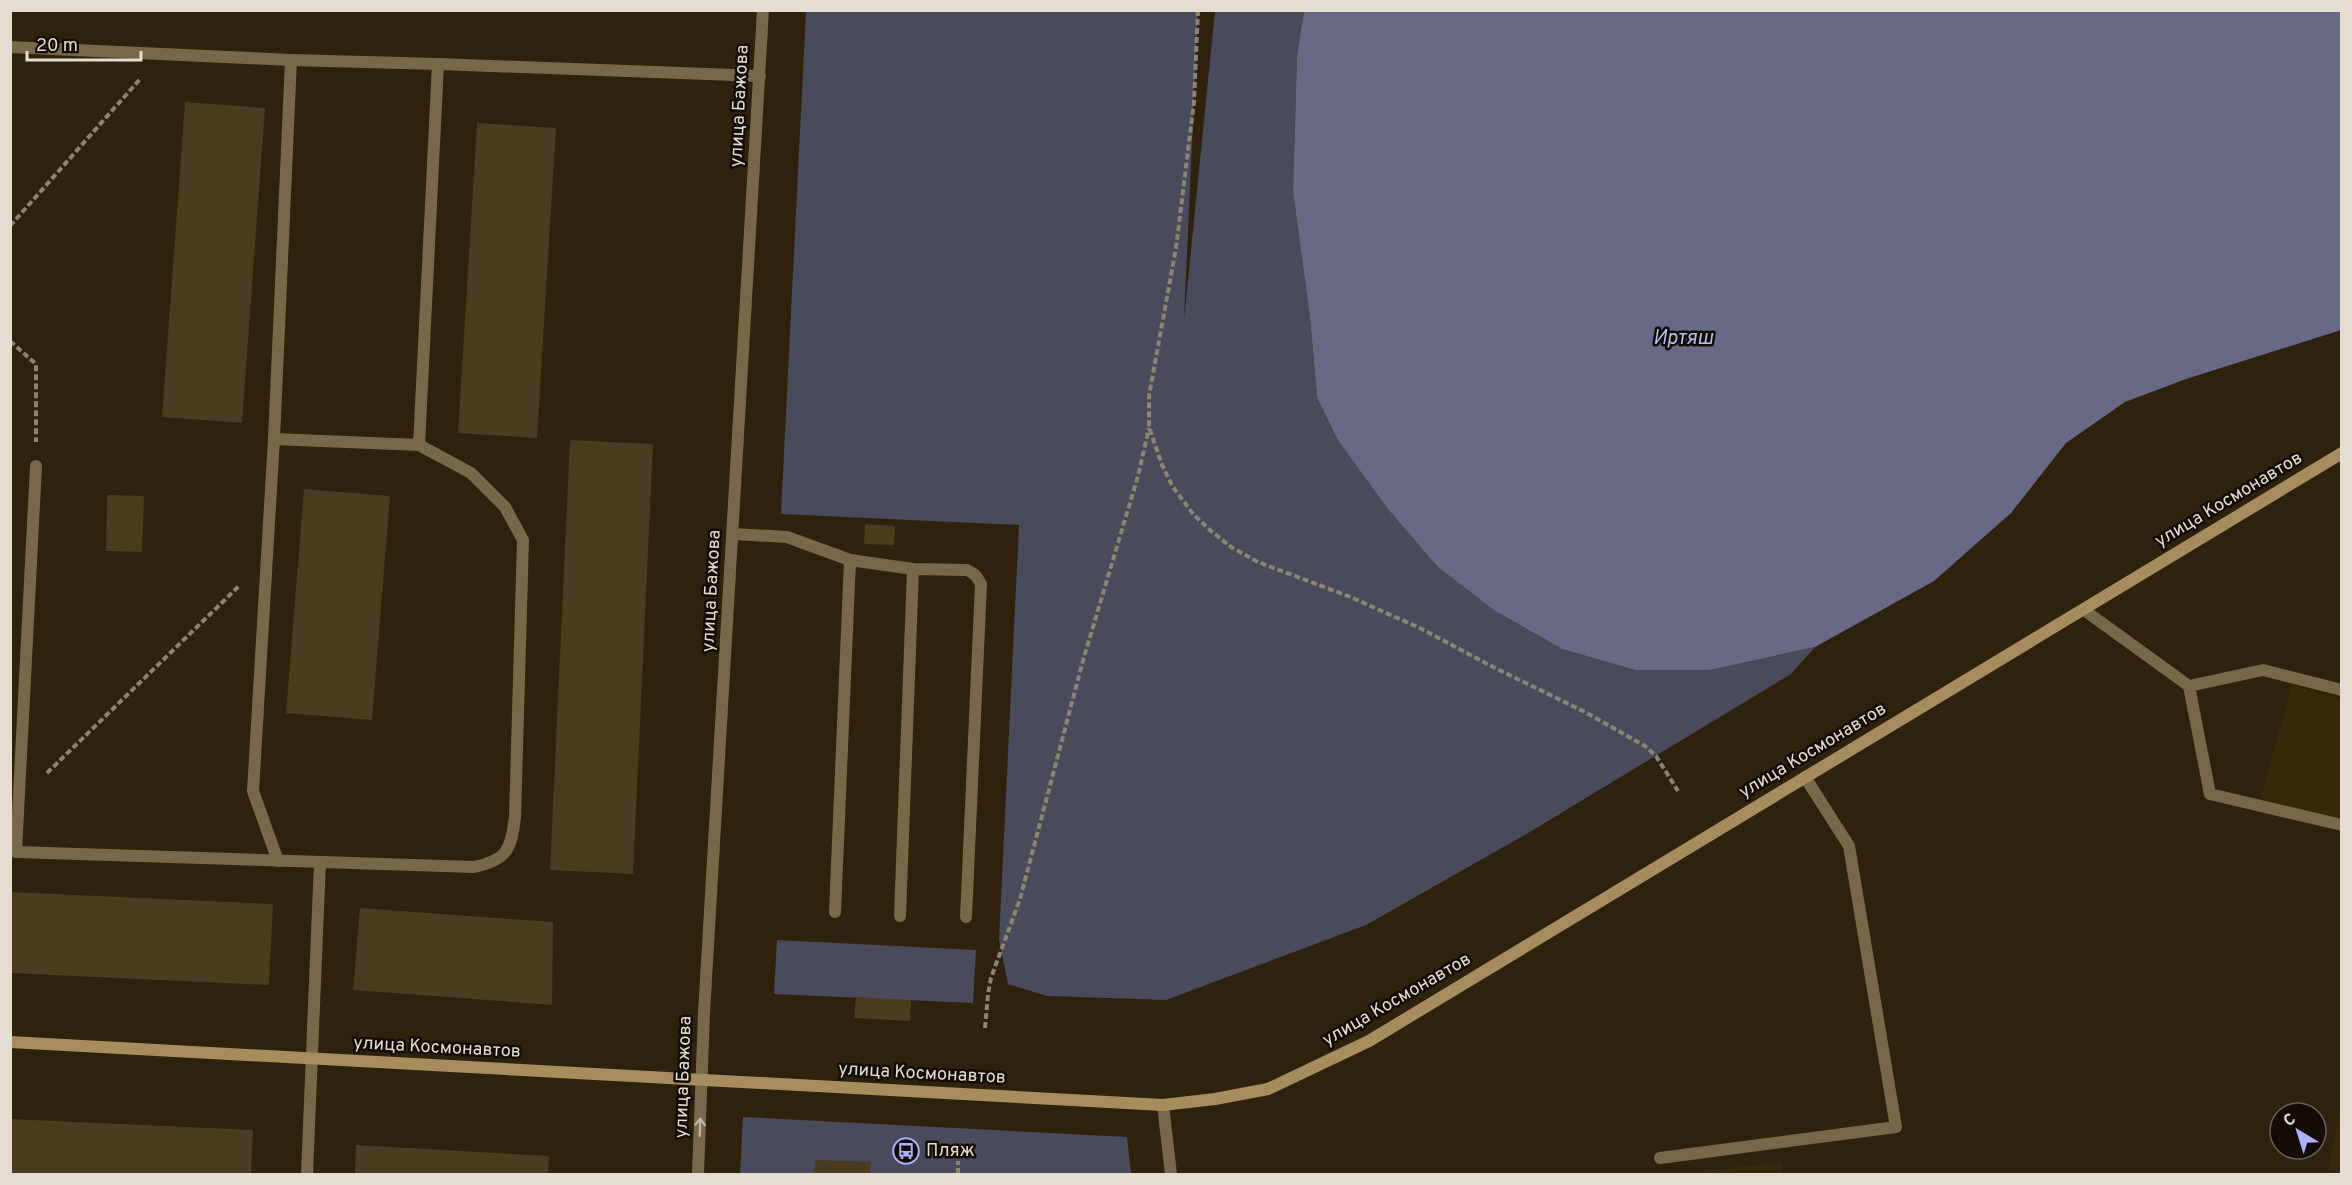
<svg xmlns="http://www.w3.org/2000/svg" width="2352" height="1185" font-family="Overpass,sans-serif">
  <rect width="100%" height="100%" fill="#2e220d"/>
  <path fill="#37270b" d="M2292 685 2341 699V829L2257 812Z
    M2341 1102V1174H2327Z
    M1782 1162 1783 1174H1695L1694 1172Z"/>
  <path fill="#494a5c" d="M806 11H1198L1184 320 1215 11H1304L1297 55 1293 191 1310 318 1317 397 1439 568 1495 611 1562 649 1635 670H1710L1815 647 1791 674 1523 836 1366 925 1166 1000 1047 996 1008 984 999 940 1019 525 781 514Z
    M777 940 976 950 973 1003 774 994Z
    M743 1117 1127 1137 1131 1174H740Z"/>
  <path fill="#676986" d="M1304 11H2341V330L2186 379 2125 402 2066 443 2011 513 1934 581 1815 647 1710 670H1635L1562 649 1495 611 1439 568 1388 509 1338 440 1317 397 1310 318 1293 191 1297 55Z"/>
  <path fill="#4a3b21" d="M185 102 265 108 242 423 162 417Z
    M477 123 556 128 537 438 458 433Z
    M570 440 653 444 633 874 550 870Z
    M304 489 390 496 372 720 286 713Z
    M107 495 144 496 142 552 106 551Z
    M865 524 895 526 894 545 864 544Z
    M10 892 273 904 269 985 10 973Z
    M360 908 553 922 552 1005 353 990Z
    M856 997 911 1000 910 1021 854 1018Z
    M10 1119 253 1130 251 1174H10Z
    M356 1145 549 1156 548 1174H355Z
    M815 1160 871 1162 870 1174H814Z"/>
  <g fill="none" stroke-linecap="round" stroke-linejoin="round">
    <path stroke="#8d8373" stroke-width="4" stroke-dasharray="6 3" stroke-linecap="butt" d="M1198 10 1194 102 1176 248 1149 396V427L1162 465 1173 487 1193 514 1211 531 1231 547 1258 562 1348 596 1420 628 1493 667 1585 712 1645 746 1656 756 1678 791
      M10 226 141 78
      M10 341 36 364V442
      M47 773 239 586
      M985 1028 988 994 991 978 1020 899 1084 657 1138 476 1149 428
      M958 1174V1161"/>
    <path stroke="#78674a" stroke-width="12" d="M10 47 291 60 438 64
      M274 439 291 60
      M36 466 16 852 474 867C507 860 511 850 515 817L523 540 505 507 471 473 419 445 438 64 760 76
      M733 534 787 537 850 560 913 569 967 570C975 573 977 577 981 584L966 917
      M2084 610 2189 686 2210 794 2342 825
      M2189 686 2263 670 2342 690
      M278 861 253 791 274 439 419 445
      M835 912 850 560
      M900 916 913 569
      M1660 1158 1896 1127 1849 846 1805 777
      M307 1174 320 862"/>
    <path stroke="#78674a" stroke-width="12" d="M1163 1105 1171 1174
      M698 1174 704 1013 763 10"/>
    <path stroke="#a78c5d" stroke-width="12" d="M10 1042 1163 1105 1215 1099 1268 1089 1369 1041 2342 453"/>
  </g>
  <defs><path id="oneway-shaft" d="M-6 0H5M1.5-3L5.5 0L1.5 3" fill="none" stroke-width="1.6" stroke-linecap="round" stroke-linejoin="round" transform="scale(1.5)"/></defs>
  <use stroke="#bfb4a2" href="#oneway-shaft" transform="translate(700 1127) rotate(-88)"/>
  <defs>
    <g id="bus-ring" transform="scale(1.35)"><circle r="9.5" fill="#120c05" stroke="#acaffb" stroke-width="1.5"/><path d="M-5-6H5V4H4V6H2V4H-2V6H-4V4H-5ZM-3.5-4V0h7V-4ZM-3.5 1.2v1.5H-2V1.2ZM2 1.2v1.5H3.5V1.2Z" fill="#acaffb"/></g>
  </defs>
  <g fill-rule="evenodd">
    <use href="#bus-ring" x="906" y="1151"/>
  </g>
  <g text-anchor="middle" dominant-baseline="central" stroke-width="5" stroke-linejoin="round" paint-order="stroke">
    <g font-size="18" fill="#e5ddd1" stroke="#120c05">
      <text transform="translate(740 106) rotate(-87)">улица Бажова</text>
      <text transform="translate(2229 500) rotate(-31)">улица Космонавтов</text>
      <text transform="translate(712 591) rotate(-87)">улица Бажова</text>
      <text transform="translate(1813 751) rotate(-31)">улица Космонавтов</text>
      <text transform="translate(1397 1000) rotate(-30)">улица Космонавтов</text>
      <text transform="translate(437 1048) rotate(3)">улица Космонавтов</text>
      <text transform="translate(922 1074) rotate(3)">улица Космонавтов</text>
      <text transform="translate(684 1077) rotate(-88)">улица Бажова</text>
    </g>
    <g font-size="18" fill="#e5ddd1" stroke="#120c05" text-anchor="start">
      <text x="926" y="1151">Пляж</text>
    </g>
    <g font-size="20" font-style="italic" fill="#babef3" stroke="#120c05">
      <text x="1683" y="339">Иртяш</text>
    </g>
  </g>
  <rect width="2352" height="1185" fill="none" stroke="#e5ddd1" stroke-width="24"/>
  <g transform="translate(2298 1131) rotate(322)"><circle r="28" fill="#120c05" stroke="#666057" stroke-width="1.5"/>
  <path d="M0-4.5L10 22L0 15L-10 22Z" fill="#acaffb"/>
  <text y="-9" font-size="16" font-weight="bold" text-anchor="middle" fill="#e5ddd1">С</text>
  </g>
  <path d="M27 51v9h114v-9" fill="none" stroke="#e5ddd1" stroke-width="3"/>
  <text x="36" y="51" font-size="18" fill="#e5ddd1" stroke="#120c05" stroke-width="4.5" paint-order="stroke">20 m</text>
</svg>
